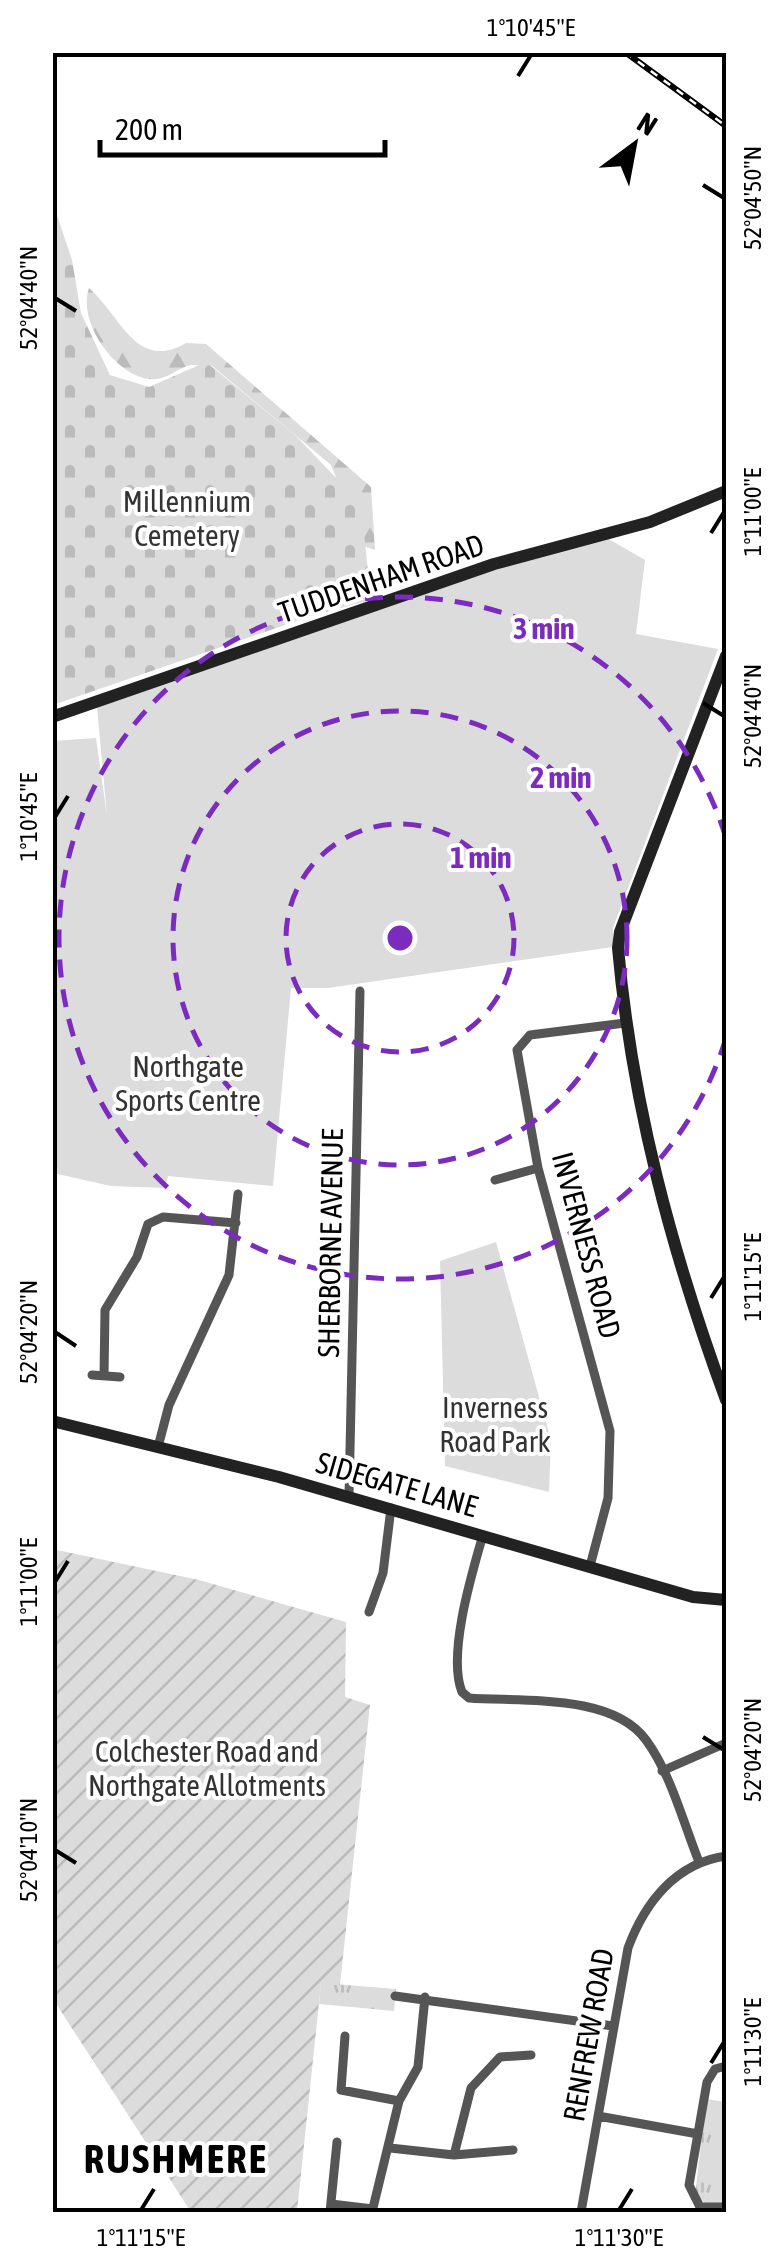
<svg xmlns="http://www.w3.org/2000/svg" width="779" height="2265" font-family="'Asap Condensed',sans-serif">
  <defs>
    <pattern id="grass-tufts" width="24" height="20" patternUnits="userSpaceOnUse" patternTransform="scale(2.5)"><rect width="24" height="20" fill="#dcdcdc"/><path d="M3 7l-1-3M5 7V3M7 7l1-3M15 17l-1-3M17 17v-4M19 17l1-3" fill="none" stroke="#bbb"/></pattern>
    <pattern id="forest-firs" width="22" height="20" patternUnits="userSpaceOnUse" patternTransform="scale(2.5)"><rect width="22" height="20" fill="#dcdcdc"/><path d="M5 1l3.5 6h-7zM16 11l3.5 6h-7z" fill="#bbb"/></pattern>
    <pattern id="cemetery-stones" width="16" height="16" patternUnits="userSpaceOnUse" patternTransform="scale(2.5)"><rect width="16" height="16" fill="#dcdcdc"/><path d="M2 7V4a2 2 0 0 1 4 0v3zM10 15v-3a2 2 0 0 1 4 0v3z" fill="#bbb"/></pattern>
    <pattern id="garden-furrows" width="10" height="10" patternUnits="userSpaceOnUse" patternTransform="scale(2.5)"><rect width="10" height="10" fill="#dcdcdc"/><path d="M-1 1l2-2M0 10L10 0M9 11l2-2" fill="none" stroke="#bbb"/></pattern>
  </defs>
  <rect width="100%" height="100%" fill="#fff"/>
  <path fill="url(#grass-tufts)" d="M321 1983 396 1989 394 2011 319 2004Z
    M706 2099 726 2102V2204L705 2203 695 2196Z"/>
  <path fill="url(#forest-firs)" d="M89 288C121 316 136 372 186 343L206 344 371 487 375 550 363 546 331 465 211 365C202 368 195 363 187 366 173 371 166 381 149 379 115 375 77 322 89 288Z"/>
  <path fill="url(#cemetery-stones)" d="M52 200 72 260 81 313 110 375 149 387 206 362 295 435 361 504 371 600 314 615 53 705Z"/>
  <path fill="#dcdcdc" d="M607 538 645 560 636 634 718 649 613 928V947L328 988H291L273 1186 168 1176 165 1188 111 1186 53 1173V741L96 738 107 816 97 707 500 567Z
    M496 1242 551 1440 549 1492 445 1466 440 1261Z"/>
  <path fill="url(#garden-furrows)" d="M57 1550 199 1580 346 1622 345 1697 370 1705 340 1985 321 1984 297 2212H191L53 1999 52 1631Z"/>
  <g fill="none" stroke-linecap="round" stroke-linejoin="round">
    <path stroke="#555" stroke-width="9" d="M495 1180 538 1168
      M92 1375 120 1377
      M104 1376 105 1310 137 1257 148 1224 163 1217 236 1223
      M158 1447 169 1405 229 1275 238 1194
      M349 1496 360 991
      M483 1535C472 1573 447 1655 462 1692L469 1698C521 1702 612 1693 646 1740 671 1774 683 1822 699 1862
      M590 1566 608 1498 610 1431 538 1168 517 1050 530 1035 625 1023
      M369 1612 383 1573 391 1508
      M662 1771 726 1743
      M395 1996 613 2026
      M345 2036 341 2090 399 2101
      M726 2066 715 2069 707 2082 689 2185 700 2207H726
      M598 2116 698 2134
      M390 2148 454 2155 513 2150
      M454 2155 471 2088 500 2057 531 2055
      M331 2204 373 2209
      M330 2212 337 2142
      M372 2212 399 2101 418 2067 425 1997
      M581 2212 628 1948C645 1902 676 1863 726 1856"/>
    <path stroke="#222" stroke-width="12" d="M726 656 620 932 618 948C632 1105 672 1253 726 1400
      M52 717 494 564 650 522 726 491
      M52 1421 279 1477 693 1597 726 1600"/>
    <g stroke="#000" stroke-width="6">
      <path id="rail" d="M625 52 726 126"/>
    </g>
    <use href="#rail" stroke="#fff" stroke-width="2.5" stroke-dasharray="8" stroke-linecap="butt"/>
  </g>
  <path fill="none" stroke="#000" stroke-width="4" d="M518 76 531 55M703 185 724 198M55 298 76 311M711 533 724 512M703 703 724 716M55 817 68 796M711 1298 724 1277M55 1332 76 1346M55 1582 68 1561M703 1737 724 1750M55 1850 76 1863M711 2063 724 2042M141 2210 154 2189M619 2210 632 2189"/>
  <g fill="none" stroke="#7b2cbf" stroke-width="5" stroke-dasharray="18 12">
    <circle cx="400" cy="938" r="114"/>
    <circle cx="400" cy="938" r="227"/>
    <path d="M726 1038A341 341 0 1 1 726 838"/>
  </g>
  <g text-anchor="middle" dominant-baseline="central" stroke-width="8" stroke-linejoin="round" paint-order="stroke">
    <g font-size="30" fill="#333" stroke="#fff">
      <text x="187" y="501">Millennium<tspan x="187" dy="34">Cemetery</tspan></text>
      <text x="188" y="1066">Northgate<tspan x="188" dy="34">Sports Centre</tspan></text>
      <text x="495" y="1407">Inverness<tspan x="495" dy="34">Road Park</tspan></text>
      <text x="207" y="1751">Colchester Road and<tspan x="207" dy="34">Northgate Allotments</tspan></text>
    </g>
    <g font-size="30" fill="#000" stroke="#fff">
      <text transform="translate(381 578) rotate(-19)">TUDDENHAM ROAD</text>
      <text transform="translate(330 1243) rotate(-89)">SHERBORNE AVENUE</text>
      <text transform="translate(587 1245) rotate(75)">INVERNESS ROAD</text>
      <text transform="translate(397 1484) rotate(16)">SIDEGATE LANE</text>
      <text transform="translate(588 2035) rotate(-80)">RENFREW ROAD</text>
    </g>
    <g font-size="40" font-weight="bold" letter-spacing="2.5" fill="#000" stroke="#fff">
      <text x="176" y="2158">RUSHMERE</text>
    </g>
  </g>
  <circle cx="400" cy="938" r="15" fill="#7b2cbf" stroke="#fff" stroke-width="5"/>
  <g font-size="30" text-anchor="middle" font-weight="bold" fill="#7b2cbf" stroke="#fff" stroke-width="8" stroke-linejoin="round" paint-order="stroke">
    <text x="544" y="639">3 min</text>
    <text x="561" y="788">2 min</text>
    <text x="481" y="868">1 min</text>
  </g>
  <rect width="779" height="2265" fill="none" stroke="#ffffff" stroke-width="110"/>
  <g transform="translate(634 145) rotate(32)" stroke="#ffffff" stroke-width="8" paint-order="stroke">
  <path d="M0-8L18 38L0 25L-18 38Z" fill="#000000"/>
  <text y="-15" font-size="28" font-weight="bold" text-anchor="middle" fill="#000000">N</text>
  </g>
  <path d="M100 140v15h285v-15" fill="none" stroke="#000000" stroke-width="5"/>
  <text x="115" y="140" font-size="30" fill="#000000" stroke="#ffffff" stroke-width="8" paint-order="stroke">200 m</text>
  <rect x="55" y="55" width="669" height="2155" fill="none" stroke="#000" stroke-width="4"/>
  <g font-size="25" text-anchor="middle" fill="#000">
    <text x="531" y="36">1°10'45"E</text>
    <text transform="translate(752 198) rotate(-90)" y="9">52°04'50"N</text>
    <text transform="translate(28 298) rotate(-90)" y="9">52°04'40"N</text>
    <text transform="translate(752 512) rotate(-90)" y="9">1°11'00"E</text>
    <text transform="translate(752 716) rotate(-90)" y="9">52°04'40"N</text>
    <text transform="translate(28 817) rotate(-90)" y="9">1°10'45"E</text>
    <text transform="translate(752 1277) rotate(-90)" y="9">1°11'15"E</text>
    <text transform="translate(28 1332) rotate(-90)" y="9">52°04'20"N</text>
    <text transform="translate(28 1582) rotate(-90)" y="9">1°11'00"E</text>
    <text transform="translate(752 1750) rotate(-90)" y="9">52°04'20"N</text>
    <text transform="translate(28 1850) rotate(-90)" y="9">52°04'10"N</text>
    <text transform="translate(752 2042) rotate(-90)" y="9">1°11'30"E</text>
    <text x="141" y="2246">1°11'15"E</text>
    <text x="619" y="2246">1°11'30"E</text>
  </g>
</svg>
